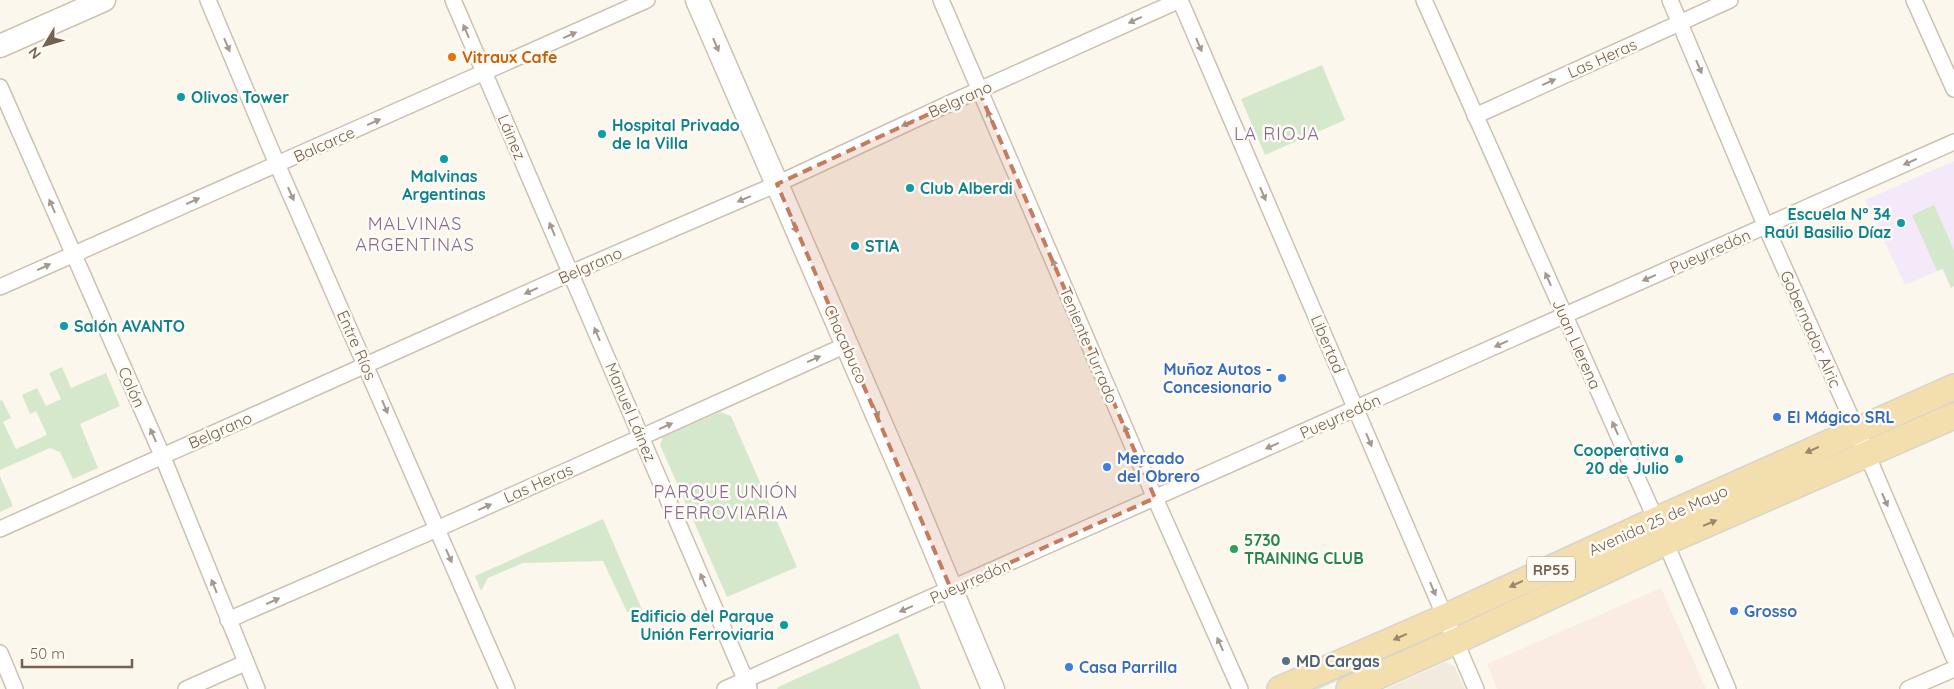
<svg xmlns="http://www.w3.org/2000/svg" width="1954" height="689" font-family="Quicksand,sans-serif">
  <rect width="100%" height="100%" fill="#fbf7ed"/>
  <path fill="#f2eadc" d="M1445 662 1454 666 1465 689H1386Z"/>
  <path fill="#faebe3" d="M1661 588 1706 689H1497L1487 664Z"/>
  <path fill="#f4e9f8" d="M1954 161V286L1951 288 1942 269 1905 285 1865 200Z"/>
  <path fill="#d6e8cc" d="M1322 65 1345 120 1265 155 1241 99Z
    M1934 205 1954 250V286L1951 288 1943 269 1937 271 1912 215Z
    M62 367 71 388 106 373 120 406 80 424 98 468 73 479 60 452 50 448 0 470V401L2 400 11 418 3 422 16 449 47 435 36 411 30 414 22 395 37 388 46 406 61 399 49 373Z
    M720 412 731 416 797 567 727 597 660 445 663 437Z
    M0 476 13 506 0 512Z
    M603 519 643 612H627L603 561 523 563 488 578 481 591 475 576Z
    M898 633 921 689H777L778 687Z
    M1422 638 1424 642 1319 689H1308Z"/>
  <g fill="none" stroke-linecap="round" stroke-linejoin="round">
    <g stroke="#cdc0b3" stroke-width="18">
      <path id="street" d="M208 0 277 164 507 689
        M453 0 749 688
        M941 0 1155 498 1240 689
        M1180 0 1476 689
        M1424 0 1656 520 1728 689
        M1670 0 1766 227 1857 431 1954 658
        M1914 0 1954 89
        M0 87 162 455 257 689
        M1475 116 1730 0
        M0 287 647 0
        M0 529 571 273 777 184 959 99 1180 0
        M228 620 437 529 846 345
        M0 653 15 689
        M186 689 245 663
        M725 689 1954 142
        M1908 689 1954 669"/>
    </g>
    <g stroke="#cfc1b1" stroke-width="25">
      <path id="secondary" d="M697 0 908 486 993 689
        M0 46 104 0"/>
    </g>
    <g stroke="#d8d3ce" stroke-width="28">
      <path id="primary" d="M1280 689 1445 617 1656 520 1954 387
        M1349 689 1454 642 1666 542 1954 416"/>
    </g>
    <use href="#street" stroke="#fff" stroke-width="15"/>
    <use href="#secondary" stroke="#fff" stroke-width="22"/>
    <use href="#primary" stroke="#f3dead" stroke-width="25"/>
  </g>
  <defs><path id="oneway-solid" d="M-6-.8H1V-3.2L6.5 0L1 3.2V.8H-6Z" transform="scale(1.25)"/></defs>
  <g fill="#a5988e">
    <use href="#oneway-solid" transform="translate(1135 20) rotate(155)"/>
    <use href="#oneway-solid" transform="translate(466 31) rotate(-113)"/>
    <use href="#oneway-solid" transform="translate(570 35) rotate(-24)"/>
    <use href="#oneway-solid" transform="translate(227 45) rotate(67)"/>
    <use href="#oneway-solid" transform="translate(716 45) rotate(67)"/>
    <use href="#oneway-solid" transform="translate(1199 45) rotate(67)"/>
    <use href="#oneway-solid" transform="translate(1699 67) rotate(67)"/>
    <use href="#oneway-solid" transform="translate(1549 82) rotate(-24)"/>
    <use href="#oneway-solid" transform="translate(990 117) rotate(-113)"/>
    <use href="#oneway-solid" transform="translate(374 122) rotate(-24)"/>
    <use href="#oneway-solid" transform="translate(908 123) rotate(155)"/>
    <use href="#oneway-solid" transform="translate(1910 162) rotate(156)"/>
    <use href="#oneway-solid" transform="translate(291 194) rotate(66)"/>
    <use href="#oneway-solid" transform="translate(1263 194) rotate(67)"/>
    <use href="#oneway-solid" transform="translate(744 199) rotate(157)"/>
    <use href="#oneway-solid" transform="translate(193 201) rotate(-24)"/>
    <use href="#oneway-solid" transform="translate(52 206) rotate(-114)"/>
    <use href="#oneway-solid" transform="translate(794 226) rotate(67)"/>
    <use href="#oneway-solid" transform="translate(552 229) rotate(-113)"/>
    <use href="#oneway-solid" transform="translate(1055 266) rotate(-113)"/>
    <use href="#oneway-solid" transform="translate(44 267) rotate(-25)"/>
    <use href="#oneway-solid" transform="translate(1649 278) rotate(156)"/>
    <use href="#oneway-solid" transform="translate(1548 279) rotate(-114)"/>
    <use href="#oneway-solid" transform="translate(531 291) rotate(156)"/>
    <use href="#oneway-solid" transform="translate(597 334) rotate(-113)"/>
    <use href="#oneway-solid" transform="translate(1501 344) rotate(156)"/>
    <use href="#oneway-solid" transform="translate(814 359) rotate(-24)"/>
    <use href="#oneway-solid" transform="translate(385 407) rotate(67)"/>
    <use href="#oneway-solid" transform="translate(876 411) rotate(66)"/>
    <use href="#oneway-solid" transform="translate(666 426) rotate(-24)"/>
    <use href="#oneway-solid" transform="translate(1615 428) rotate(-114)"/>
    <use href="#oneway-solid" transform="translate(1127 432) rotate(-113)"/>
    <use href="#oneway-solid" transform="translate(153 435) rotate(-114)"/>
    <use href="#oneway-solid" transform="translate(1369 440) rotate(67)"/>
    <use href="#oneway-solid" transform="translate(1272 446) rotate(156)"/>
    <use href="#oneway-solid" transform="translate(1885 500) rotate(66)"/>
    <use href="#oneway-solid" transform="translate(485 507) rotate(-24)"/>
    <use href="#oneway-solid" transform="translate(449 556) rotate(66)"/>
    <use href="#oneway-solid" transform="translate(703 580) rotate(-113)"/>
    <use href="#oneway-solid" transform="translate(214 586) rotate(-112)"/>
    <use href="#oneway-solid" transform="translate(1433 589) rotate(67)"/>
    <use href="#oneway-solid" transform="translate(273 601) rotate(-24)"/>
    <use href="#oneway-solid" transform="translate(906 609) rotate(156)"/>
    <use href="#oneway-solid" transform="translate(1220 644) rotate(-114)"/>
  </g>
  <g fill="#9b866d">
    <use href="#oneway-solid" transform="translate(1812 450) rotate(156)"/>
    <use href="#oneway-solid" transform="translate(1710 523) rotate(-23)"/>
    <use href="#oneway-solid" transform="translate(1516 584) rotate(155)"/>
    <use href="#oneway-solid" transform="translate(1400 637) rotate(156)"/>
  </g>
  <path fill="#c47c5c" fill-opacity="0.2" stroke="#c47c5c" stroke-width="4" stroke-dasharray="10 6" stroke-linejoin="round" d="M979 91 1155 498 951 589 777 184Z"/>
  <circle fill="#e8710a" stroke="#fefbf4" stroke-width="2" cx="452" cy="57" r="5"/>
  <g fill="#0f9aa8" stroke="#fefbf4" stroke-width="2">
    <circle cx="181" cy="97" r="5"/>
    <circle cx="602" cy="134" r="5"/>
    <circle cx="444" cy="159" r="5"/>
    <circle cx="910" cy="188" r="5"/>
    <circle cx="1901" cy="223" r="5"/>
    <circle cx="855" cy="246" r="5"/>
    <circle cx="64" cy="326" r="5"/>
    <circle cx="1679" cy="459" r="5"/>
    <circle cx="784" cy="625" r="5"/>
  </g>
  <g fill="#3f7fe0" stroke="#fefbf4" stroke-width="2">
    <circle cx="1282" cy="378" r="5"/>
    <circle cx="1777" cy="417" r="5"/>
    <circle cx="1107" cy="467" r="5"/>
    <circle cx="1734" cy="611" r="5"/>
    <circle cx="1069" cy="667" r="5"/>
  </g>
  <circle fill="#2e9e5b" stroke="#fefbf4" stroke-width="2" cx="1234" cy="549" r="5"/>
  <circle fill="#5c6f8a" stroke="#fefbf4" stroke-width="2" cx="1286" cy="661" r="5"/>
  <g text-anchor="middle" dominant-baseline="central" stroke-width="5" stroke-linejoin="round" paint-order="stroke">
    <rect fill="#fefbf4" stroke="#9e8f82" stroke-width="1" x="1527" y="556.5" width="48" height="25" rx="4"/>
    <g font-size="15" font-weight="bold" fill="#756151">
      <text x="1551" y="569">RP55</text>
    </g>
    <g font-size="16" font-weight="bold" fill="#c56008" stroke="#fefbf4" text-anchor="start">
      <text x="462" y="57">Vitraux Cafe</text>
    </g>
    <g font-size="16" fill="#756151" stroke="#fefbf4">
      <text transform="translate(1602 58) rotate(-24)">Las Heras</text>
      <text transform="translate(960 99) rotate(-24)">Belgrano</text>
      <text transform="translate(512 137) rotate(67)">Láinez</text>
      <text transform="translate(324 144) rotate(-24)">Balcarce</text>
      <text transform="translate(1710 251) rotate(-24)">Pueyrredón</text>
      <text transform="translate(590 265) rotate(-24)">Belgrano</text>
      <text transform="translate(1811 329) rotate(66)">Gobernador Alric</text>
      <text transform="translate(846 344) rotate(66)">Chacabuco</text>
      <text transform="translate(1328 344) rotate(67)">Libertad</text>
      <text transform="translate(1577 344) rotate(66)">Juan Llerena</text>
      <text transform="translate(357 345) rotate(66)">Entre Ríos</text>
      <text transform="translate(1089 345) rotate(67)">Teniente Turrado</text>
      <text transform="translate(132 387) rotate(66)">Colón</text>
      <text transform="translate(631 412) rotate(67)">Manuel Láinez</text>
      <text transform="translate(1340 416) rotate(-24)">Pueyrredón</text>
      <text transform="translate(220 430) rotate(-24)">Belgrano</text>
      <text transform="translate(538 483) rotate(-24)">Las Heras</text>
      <text transform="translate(1658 520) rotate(-24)">Avenida 25 de Mayo</text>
      <text transform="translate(970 581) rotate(-24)">Pueyrredón</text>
    </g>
    <g font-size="16" font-weight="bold" fill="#0d838f" stroke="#fefbf4" text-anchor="start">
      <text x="191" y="97">Olivos Tower</text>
      <text x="612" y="125">Hospital Privado<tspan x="612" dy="18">de la Villa</tspan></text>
      <text x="444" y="176" text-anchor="middle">Malvinas<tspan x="444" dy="18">Argentinas</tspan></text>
      <text x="920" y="188">Club Alberdi</text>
      <text x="1891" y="214" text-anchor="end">Escuela N° 34<tspan x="1891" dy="18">Raúl Basilio Díaz</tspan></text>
      <text x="865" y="246">STIA</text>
      <text x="74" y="326">Salón AVANTO</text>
      <text x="1669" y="450" text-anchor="end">Cooperativa<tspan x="1669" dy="18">20 de Julio</tspan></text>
      <text x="774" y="616" text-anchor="end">Edificio del Parque<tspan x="774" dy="18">Unión Ferroviaria</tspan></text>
    </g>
    <g font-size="16" font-weight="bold" fill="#366cbe" stroke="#fefbf4" text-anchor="start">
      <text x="1272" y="369" text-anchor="end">Muñoz Autos -<tspan x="1272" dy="18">Concesionario</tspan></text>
      <text x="1787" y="417">El Mágico SRL</text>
      <text x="1117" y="458">Mercado<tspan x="1117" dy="18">del Obrero</tspan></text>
      <text x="1744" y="611">Grosso</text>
      <text x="1079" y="667">Casa Parrilla</text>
    </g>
    <g font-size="16" font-weight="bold" fill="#27864d" stroke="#fefbf4" text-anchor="start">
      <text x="1244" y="540">5730<tspan x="1244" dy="18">TRAINING CLUB</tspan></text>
    </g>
    <g font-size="16" font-weight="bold" fill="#4e5e75" stroke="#fefbf4" text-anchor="start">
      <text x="1296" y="661">MD Cargas</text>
    </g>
    <g font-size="18" letter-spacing="1" fill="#866a90" stroke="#fefbf4">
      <text x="1277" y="133">LA RIOJA</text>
      <text x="415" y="223">MALVINAS<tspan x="415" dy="21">ARGENTINAS</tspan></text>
      <text x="726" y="491">PARQUE UNIÓN<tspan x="726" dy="21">FERROVIARIA</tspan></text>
    </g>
  </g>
  <g transform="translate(45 45) rotate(232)" stroke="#fefbf4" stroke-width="4" paint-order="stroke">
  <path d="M0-4L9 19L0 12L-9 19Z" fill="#756151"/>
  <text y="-8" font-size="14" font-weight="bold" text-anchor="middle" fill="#756151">N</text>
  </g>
  <path d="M22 659v8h110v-8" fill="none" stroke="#756151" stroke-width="2.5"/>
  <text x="30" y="659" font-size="15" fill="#756151" stroke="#fefbf4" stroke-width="4" paint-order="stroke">50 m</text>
</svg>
